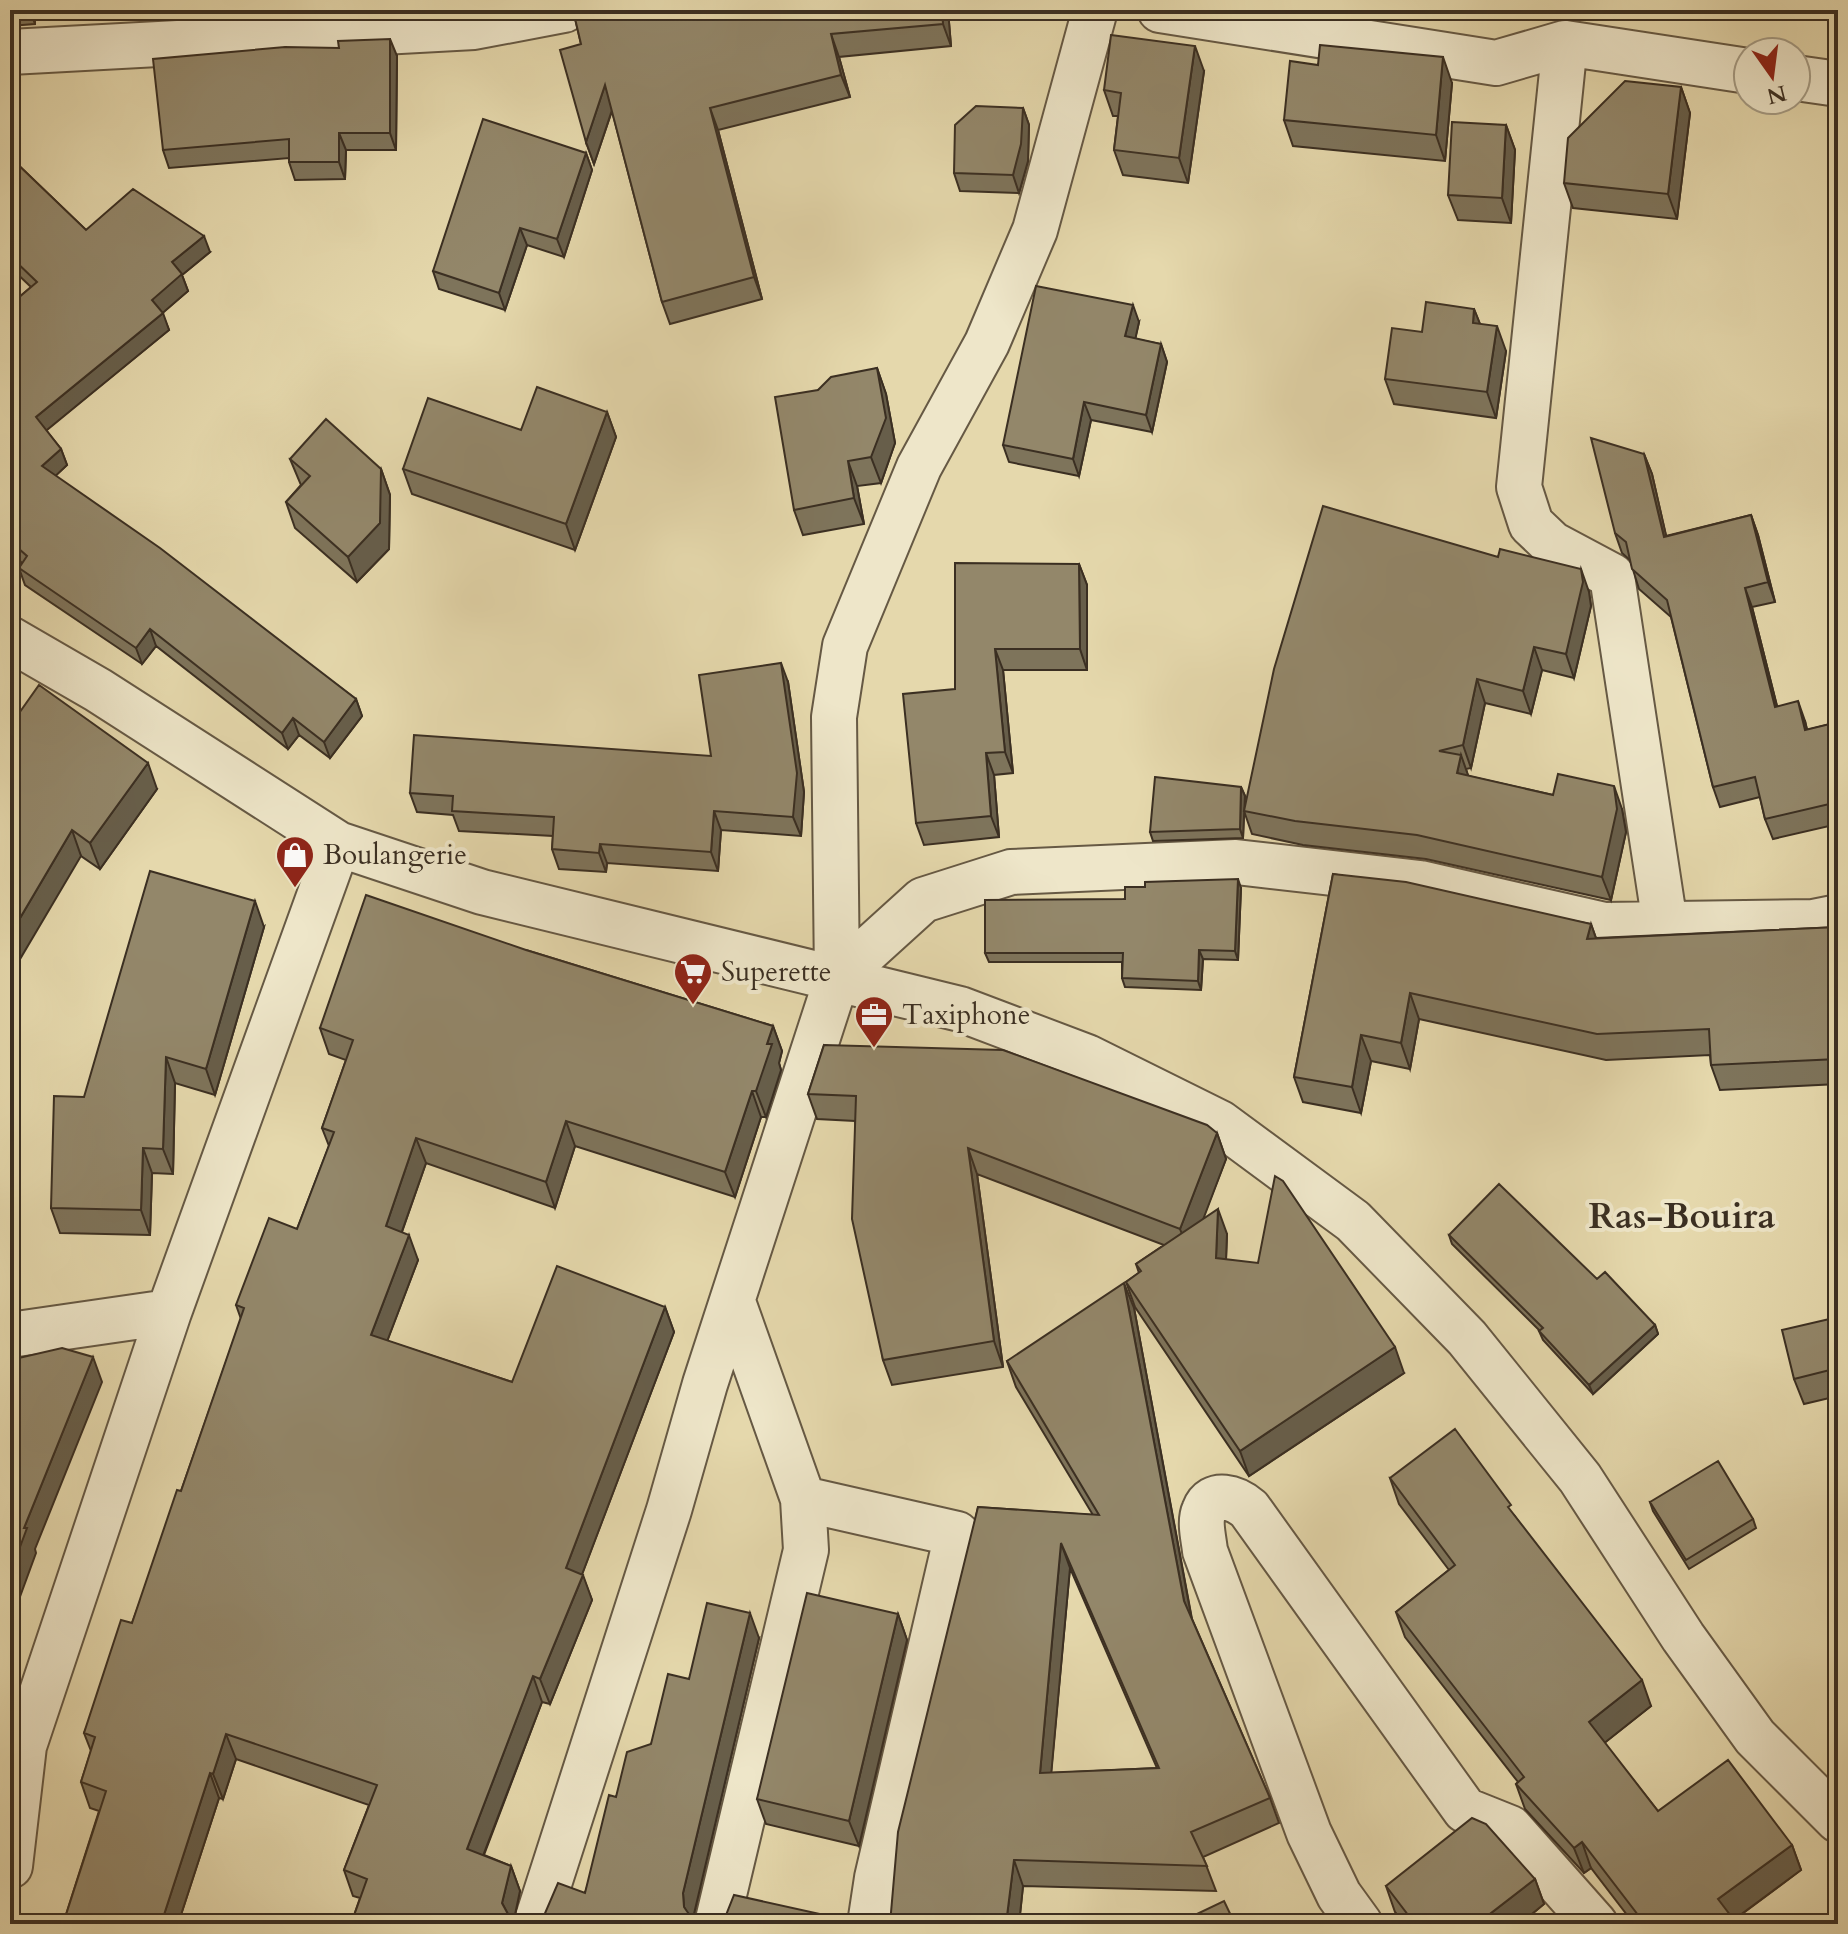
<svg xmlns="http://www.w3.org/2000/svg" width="1848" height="1934" font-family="Cardo,serif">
  <rect width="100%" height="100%" fill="#e5d8ac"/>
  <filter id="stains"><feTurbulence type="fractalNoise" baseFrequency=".0025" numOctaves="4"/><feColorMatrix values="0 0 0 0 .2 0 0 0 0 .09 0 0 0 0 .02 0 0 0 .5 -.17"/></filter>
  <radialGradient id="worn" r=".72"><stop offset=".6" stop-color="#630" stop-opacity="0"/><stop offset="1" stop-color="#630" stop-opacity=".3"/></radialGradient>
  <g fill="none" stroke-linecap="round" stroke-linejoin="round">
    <g stroke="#665944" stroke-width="48">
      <path id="minor" d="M1160 10 1496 63 1565 43 1748 71
        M1565 43 1519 487 1531 524 1552 544 1612 576 1665 924
        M10 52 474 27 564 10
        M1796 78 1838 84
        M10 639 98 690 338 844 482 892 960 1009 1087 1057 1220 1123 1353 1221 1467 1338 1580 1478 1683 1637 1755 1737 1838 1820
        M837 978 923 900 1011 872 1236 862 1420 883 1604 925 1813 922 1838 917
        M10 1335 169 1312
        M803 1499 957 1534 877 1878 870 1924
        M10 1866 24 1746 169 1312 338 844
        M536 1924 669 1510 705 1384 837 978 834 717 845 646 919 467 987 343 1035 230 1095 10
        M717 1924 806 1550 803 1499 733 1302
        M1360 1924 1339 1895 1309 1833 1205 1551C1204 1540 1199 1522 1204 1511 1212 1489 1236 1498 1249 1509L1465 1810 1510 1828 1595 1924"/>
    </g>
    <use href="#minor" stroke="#eee6c9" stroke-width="44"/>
  </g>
  <path fill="#7e745b" stroke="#3b2f22" stroke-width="2" fill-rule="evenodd" d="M10 10H34L35 24 10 26Z
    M573 10H948L951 46 839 57 850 97 718 130 762 299 670 324 662 302 612 111 594 164 586 142 581 44Z
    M397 56 396 150H346L345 179 295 180 289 162V158L169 168 163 150Z
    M1204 71 1188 183 1123 175 1114 150 1118 116H1113L1104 90Z
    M1452 83 1445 161 1293 146 1284 120Z
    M1681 87 1690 113 1677 219 1573 208 1564 183Z
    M1023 108 1029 125 1028 161 1019 193 960 191 954 173Z
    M1506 125 1515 150 1511 223 1458 220 1448 195Z
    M586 153 592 170 564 257 527 245 505 310 439 289 433 271Z
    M10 157 86 230 210 252 182 275 188 291 162 313 169 330 46 430 61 449 67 465 55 476 356 699 362 716 330 758 299 735 288 749 156 646 142 664 25 585 19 568 22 563 10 552V305L31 287 10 267Z
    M1474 309 1480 324 1506 351 1496 418 1394 404 1385 379 1422 332Z
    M1139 322 1135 339 1161 344 1167 362 1152 432 1091 420 1079 476 1009 462 1003 445Z
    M877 368 886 394 895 443 881 483 857 486 864 524 803 535 794 510 818 390Z
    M607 412 616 437 575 550 412 494 403 469 521 430Z
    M1644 454 1652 474 1666 536 1751 515 1758 535 1775 602 1752 607 1777 706 1805 721 1807 730 1838 722V824L1773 839 1765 819 1760 797 1720 807 1713 787 1671 617 1639 589 1630 560 1622 553 1615 533Z
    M290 459 381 469 390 495 389 549 357 582 295 528 286 502 301 485Z
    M1079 564 1087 585V670H1003L1013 773 994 775 999 837 924 845 916 823 955 689Z
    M1589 592 1591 606 1574 678 1542 670 1531 714 1485 703 1471 768 1466 769 1468 776 1553 795 1622 809 1626 832 1611 900 1426 859 1303 845 1252 834 1244 811 1243 838 1153 841 1150 832 1241 787 1245 796 1244 810Z
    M788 682 804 792 801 836 721 830 718 871 607 863 606 872 559 869 552 849 553 836 459 831 453 815 417 812 410 793 711 756Z
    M10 726 157 789 100 869 81 856Z
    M1333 874 1591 924 1596 938 1838 927V1084L1720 1090 1711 1065 1710 1055 1606 1060 1419 1019 1410 1069 1371 1061 1361 1113 1303 1102 1294 1077Z
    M1241 888 1238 960 1203 959 1201 990 1125 987 1122 978V962H989L985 953 1125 899Z
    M264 927 215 1095 175 1083 173 1174 152 1173 150 1235 60 1233 51 1208 84 1097Z
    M526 950 773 1026 782 1051 779 1063 781 1070 766 1117H761L735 1197 575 1146 555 1208 426 1163 402 1232 418 1260 387 1341 512 1382 665 1307 674 1332 582 1574 592 1600 550 1704 542 1702 484 1855 511 1866 520 1891 514 1919 520 1923H531L585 1893 616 1797 651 1744 689 1679 759 1638 693 1918 701 1923 865 1924H351L360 1898 353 1896 344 1870 369 1805 236 1759 223 1799 219 1798 178 1924H63L99 1811 90 1808 81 1782 91 1751 84 1733 132 1623 181 1491 241 1319 236 1305 297 1229 329 1146 322 1128 346 1060 329 1054 320 1028Z
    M824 1045 1217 1133 1226 1159 1203 1218 1227 1234 1226 1260 1404 1373 1249 1476 1135 1307 1126 1282 1139 1273 1136 1264 1164 1245 977 1174 1003 1367 892 1385 883 1360 855 1121 817 1119 808 1094Z
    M1449 1235 1597 1279 1655 1325 1658 1334 1593 1394 1543 1340 1539 1331H1540L1452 1244Z
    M1134 1308 1192 1619 1270 1798 1279 1823 1203 1857 1216 1891 1023 1886 1019 1924H890L978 1507 1093 1515 1016 1387 1007 1361ZM1070 1568 1157 1768 1051 1773Z
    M1838 1317V1396L1804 1404 1794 1379Z
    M1390 1478 1514 1515 1651 1706 1604 1743 1658 1811 1792 1845 1801 1870 1734 1920 1737 1924H1634L1591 1868 1584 1873 1525 1809 1516 1784 1518 1782 1405 1637 1396 1612 1449 1570 1399 1504Z
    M1650 1502 1753 1519 1756 1528 1689 1569 1653 1511Z
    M898 1614 907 1640 859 1846 766 1824 757 1799Z
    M1535 1879 1544 1904 1520 1924H1405L1395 1912 1386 1886Z"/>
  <path fill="#675e4a" stroke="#3b2f22" stroke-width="2" d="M30 10H34L35 24Z
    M942 10H948L951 46 943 24Z
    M831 34 839 57 850 97 841 75Z
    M390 39 397 56 396 150 390 133Z
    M1195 46 1204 71 1188 183 1179 158Z
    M1443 57 1452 83 1445 161 1436 135Z
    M605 85 613 107 594 164 586 142Z
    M1681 87 1690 113 1677 219 1668 194Z
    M710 108 718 130 762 299 754 277Z
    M1023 108 1029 125 1028 161 1019 193 1013 175Z
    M1506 125 1515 150 1511 223 1502 198Z
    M339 133 346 150 345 179 339 162Z
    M586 153 592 170 564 257 557 239Z
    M520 228 527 245 505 310 499 293Z
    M204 236 210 252 182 275 188 291 158 317 152 300 172 262Z
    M1133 305 1139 322 1132 354 1125 336Z
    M1474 309 1484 334 1473 323Z
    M163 313 169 330 42 434 36 417Z
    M1497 326 1506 351 1496 418 1487 392Z
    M1161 344 1167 362 1152 432 1146 415Z
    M877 368 886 394 895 443 881 483 871 457Z
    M1084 402 1091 420 1079 476 1073 459Z
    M607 412 616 437 575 550 566 524Z
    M61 449 67 465 48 483 42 466Z
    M1644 454 1652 474 1671 557 1664 537Z
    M848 461 857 486 864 524 854 498Z
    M381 469 390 495 389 549 357 582 348 557Z
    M1751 515 1758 535 1775 602 1768 582Z
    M1079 564 1087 585V670L1080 649Z
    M1581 569 1589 592 1591 606 1574 678 1566 654Z
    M1745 588 1752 607 1782 726 1775 707Z
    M150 629 156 646 142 664 136 648Z
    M1534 647 1542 670 1531 714 1523 691Z
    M995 649 1003 670 1013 773 1005 752Z
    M781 663 788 682 804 792 801 836 793 817Z
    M1477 679 1485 703 1471 768 1463 745Z
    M356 699 362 716 330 758 324 742Z
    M1798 701 1805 721 1812 750 1805 730Z
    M293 718 299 735 288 749 282 733Z
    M986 753 994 775 999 837 991 816Z
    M1461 755 1469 778 1457 773Z
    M148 763 157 789 100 869 90 843Z
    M1614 786 1622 809 1626 832 1611 900 1602 877Z
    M1241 787 1245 796 1243 838 1240 829Z
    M714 811 721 830 718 871 711 852Z
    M72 830 81 856 10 976V935Z
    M600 844 607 863 606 872 599 853Z
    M1238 879 1241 888 1238 960 1235 951Z
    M255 901 264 927 215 1095 206 1069Z
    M1591 924 1600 950 1587 939Z
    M1199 950 1203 959 1201 990 1198 981Z
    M1410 993 1419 1019 1410 1069 1401 1043Z
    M10 1011 18 1033 10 1059Z
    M773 1026 782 1051 779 1063 781 1070 766 1117 756 1091 767 1044Z
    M1361 1035 1371 1061 1361 1113 1352 1087Z
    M166 1057 175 1083 173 1174 163 1149Z
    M752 1091 761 1117 735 1197 725 1172Z
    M566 1121 575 1146 555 1208 546 1182Z
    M1217 1133 1226 1159 1190 1254 1180 1229Z
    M416 1138 426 1163 395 1251 386 1226Z
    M143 1148 152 1173 150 1235 141 1210Z
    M968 1148 977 1174 1003 1367 994 1341Z
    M1218 1209 1227 1234 1225 1284 1216 1258Z
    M409 1235 418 1260 380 1360 371 1335Z
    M1124 1283 1134 1308 1193 1626 1184 1601Z
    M665 1307 674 1332 575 1593 566 1568Z
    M1655 1325 1658 1334 1593 1394 1589 1385Z
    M1395 1347 1404 1373 1249 1476 1240 1451Z
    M93 1357 102 1382 35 1549 36 1553 10 1624V1574L24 1528Z
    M1061 1543 1070 1568 1049 1798 1040 1773Z
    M583 1575 592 1600 550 1704 540 1679Z
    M750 1613 759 1638 693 1918V1924L684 1907 683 1893Z
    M898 1614 907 1640 859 1846 849 1821Z
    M533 1676 542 1702 476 1874 467 1849Z
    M1642 1680 1651 1706 1598 1748 1589 1722Z
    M226 1734 236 1759 223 1799 213 1774Z
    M210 1773 219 1798 178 1924H161Z
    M1582 1842 1591 1868 1584 1873 1574 1848Z
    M1792 1845 1801 1870 1728 1924 1718 1899Z
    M1014 1860 1023 1886 1019 1924H1006Z
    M511 1866 520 1891 513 1924 502 1903Z
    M1535 1879 1544 1904 1520 1924H1489L1486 1917Z"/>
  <path fill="#93876a" stroke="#3b2f22" stroke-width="2" fill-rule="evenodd" d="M573 10H942L943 24 831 34 841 75 710 108 754 277 662 302 605 85 586 142 560 50 581 44Z
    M1111 35 1195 46 1179 158 1114 150 1121 93 1104 90Z
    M390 39V133H339V162H289V139L163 150 153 59 285 47 339 48 338 41Z
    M1320 45 1443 57 1436 135 1284 120 1290 61 1318 65Z
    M1625 81 1681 87 1668 194 1564 183 1568 138Z
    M976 106 1023 108 1021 144 1013 175 954 173 955 125Z
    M483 119 586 153 557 239 520 228 499 293 433 271Z
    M1452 122 1506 125 1502 198 1448 195Z
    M10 157 86 230 133 189 204 236 172 262 182 274 152 300 163 313 36 417 61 449 42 466 160 548 356 699 324 742 293 718 282 733 150 629 136 648 19 568 27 556 10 541V305L37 282 10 256Z
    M1036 286 1133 305 1125 336 1161 344 1146 415 1084 402 1073 459 1003 445Z
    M1426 302 1474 309 1473 323 1497 326 1487 392 1385 379 1392 328 1422 332Z
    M877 368 886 418 871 457 848 461 854 498 794 510 775 397 818 390 831 377Z
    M537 387 607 412 566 524 403 469 428 398 521 430Z
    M326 419 381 469 380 523 348 557 286 502 310 476 290 459Z
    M1591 438 1644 454 1664 537 1751 515 1768 582 1745 588 1775 707 1798 701 1805 730 1838 722V786H1836L1838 802 1765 819 1755 777 1713 787 1667 600 1632 569 1626 542 1615 533Z
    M1323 506 1498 557 1500 549 1581 569 1583 582 1566 654 1534 647 1523 691 1477 679 1463 745 1439 751 1461 755 1457 773 1553 795 1558 774 1614 786 1617 809 1602 877 1417 835 1295 821 1244 811 1274 669Z
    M955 563 1079 564 1080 649H995L1005 752 986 753 991 816 916 823 903 694 955 689Z
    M781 663 797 773 793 817 714 811 711 852 600 844 599 853 552 849 554 817 452 811 453 796 410 793 414 735 711 756 699 675Z
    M39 685 148 763 90 843 72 830 10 935V726Z
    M1155 777 1241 787 1240 829 1150 832Z
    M150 871 255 901 206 1069 166 1057 163 1149 143 1148 141 1210 51 1208 54 1096 84 1097Z
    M1333 874 1406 882 1591 924 1587 939 1838 927V1059L1711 1065 1709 1029 1597 1034 1410 993 1401 1043 1361 1035 1352 1087 1294 1077Z
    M1238 879 1235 951 1199 950 1198 981 1122 978 1123 953H985V900L1125 899V887H1145V882Z
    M366 895 526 950 773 1026 767 1044H772L756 1091H752L725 1172 566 1121 546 1182 416 1138 386 1226 409 1235 371 1335 512 1382 557 1266 665 1307 566 1568 583 1575 540 1679 533 1676 467 1849 511 1866 502 1903 509 1916 520 1923H531L543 1918 558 1883 585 1893 609 1795 616 1797 627 1752 651 1744 668 1674 689 1679 707 1603 750 1613 683 1893 684 1907 691 1917 701 1923H714L726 1915 734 1895 865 1924H351L367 1879 344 1870 377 1785 226 1734 213 1774 210 1773 161 1924H63L106 1791 81 1782 95 1737 84 1733 121 1620 132 1623 177 1490 181 1491 244 1308 236 1305 269 1218 297 1229 334 1132 322 1128 353 1040 320 1028Z
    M824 1045 1003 1050 1207 1125 1217 1133 1180 1229 968 1148 994 1341 883 1360 852 1219 856 1096 808 1094Z
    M1275 1176 1283 1181 1395 1347 1240 1451 1126 1282 1141 1271 1136 1264 1218 1209 1216 1258 1258 1263Z
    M1499 1184 1597 1279 1605 1272 1655 1325 1589 1385 1539 1331 1543 1328 1449 1235Z
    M1124 1283 1184 1601 1270 1798 1191 1832 1207 1866 1014 1860 1006 1924H890L898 1832 978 1507 1099 1515 1007 1361ZM1061 1543 1159 1768 1040 1773Z
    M1838 1317V1368L1794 1379 1782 1330Z
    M62 1348 93 1357 24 1528H27L10 1574V1360Z
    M1455 1429 1511 1505 1508 1507 1642 1680 1589 1722 1658 1811 1728 1760 1792 1845 1718 1899 1737 1924H1645L1582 1842 1574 1848 1516 1784 1524 1777 1396 1612 1455 1565 1390 1478Z
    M1718 1461 1753 1519 1686 1560 1650 1502Z
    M807 1593 898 1614 849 1821 757 1799Z
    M1472 1818 1486 1824 1535 1879 1486 1917 1492 1924H1415L1386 1886Z
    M1224 1901 1235 1924H1176Z"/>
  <defs>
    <g id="shop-pin" transform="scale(2)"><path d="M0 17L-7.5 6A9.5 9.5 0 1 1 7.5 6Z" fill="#8f2418" stroke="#eee6c9"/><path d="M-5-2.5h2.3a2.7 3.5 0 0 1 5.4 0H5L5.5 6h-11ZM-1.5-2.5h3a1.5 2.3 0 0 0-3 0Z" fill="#fff"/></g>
    <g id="supermarket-pin" transform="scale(2)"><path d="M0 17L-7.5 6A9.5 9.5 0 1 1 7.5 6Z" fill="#8f2418" stroke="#eee6c9"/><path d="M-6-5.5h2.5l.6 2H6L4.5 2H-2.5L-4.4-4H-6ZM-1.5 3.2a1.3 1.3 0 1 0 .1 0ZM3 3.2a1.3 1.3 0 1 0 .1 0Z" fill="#fff"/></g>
    <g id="office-pin" transform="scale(2)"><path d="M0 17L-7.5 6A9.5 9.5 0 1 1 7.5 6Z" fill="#8f2418" stroke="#eee6c9"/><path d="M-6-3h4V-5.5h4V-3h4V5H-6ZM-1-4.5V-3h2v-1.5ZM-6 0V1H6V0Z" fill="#fff"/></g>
  </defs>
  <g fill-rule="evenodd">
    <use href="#shop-pin" x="295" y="855"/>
    <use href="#supermarket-pin" x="693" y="972"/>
    <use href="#office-pin" x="874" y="1015"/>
  </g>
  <g text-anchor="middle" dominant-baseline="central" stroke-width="8" stroke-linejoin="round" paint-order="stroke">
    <g font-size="28" fill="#3b2f22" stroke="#eee6c9" text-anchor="start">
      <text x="323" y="855">Boulangerie</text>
      <text x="721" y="972">Superette</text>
      <text x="902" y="1015">Taxiphone</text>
    </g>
    <g font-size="36" font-weight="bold" fill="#3b2f22" stroke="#eee6c9">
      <text x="1682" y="1216">Ras-Bouira</text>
    </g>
  </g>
  <rect width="1848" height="1934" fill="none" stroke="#e5d8ac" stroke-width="40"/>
  <rect x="12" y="12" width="1824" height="1910" fill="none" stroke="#3b2f22" stroke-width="4"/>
  <rect x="20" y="20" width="1808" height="1894" fill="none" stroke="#3b2f22" stroke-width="2"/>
  <g transform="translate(1772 76) rotate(166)"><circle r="38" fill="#eee6c9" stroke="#a69d86" stroke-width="2"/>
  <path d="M0-6L14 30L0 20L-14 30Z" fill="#8f2418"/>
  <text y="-12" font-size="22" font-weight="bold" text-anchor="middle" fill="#3b2f22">N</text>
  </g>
  <rect width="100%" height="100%" filter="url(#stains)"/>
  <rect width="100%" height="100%" fill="url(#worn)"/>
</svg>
